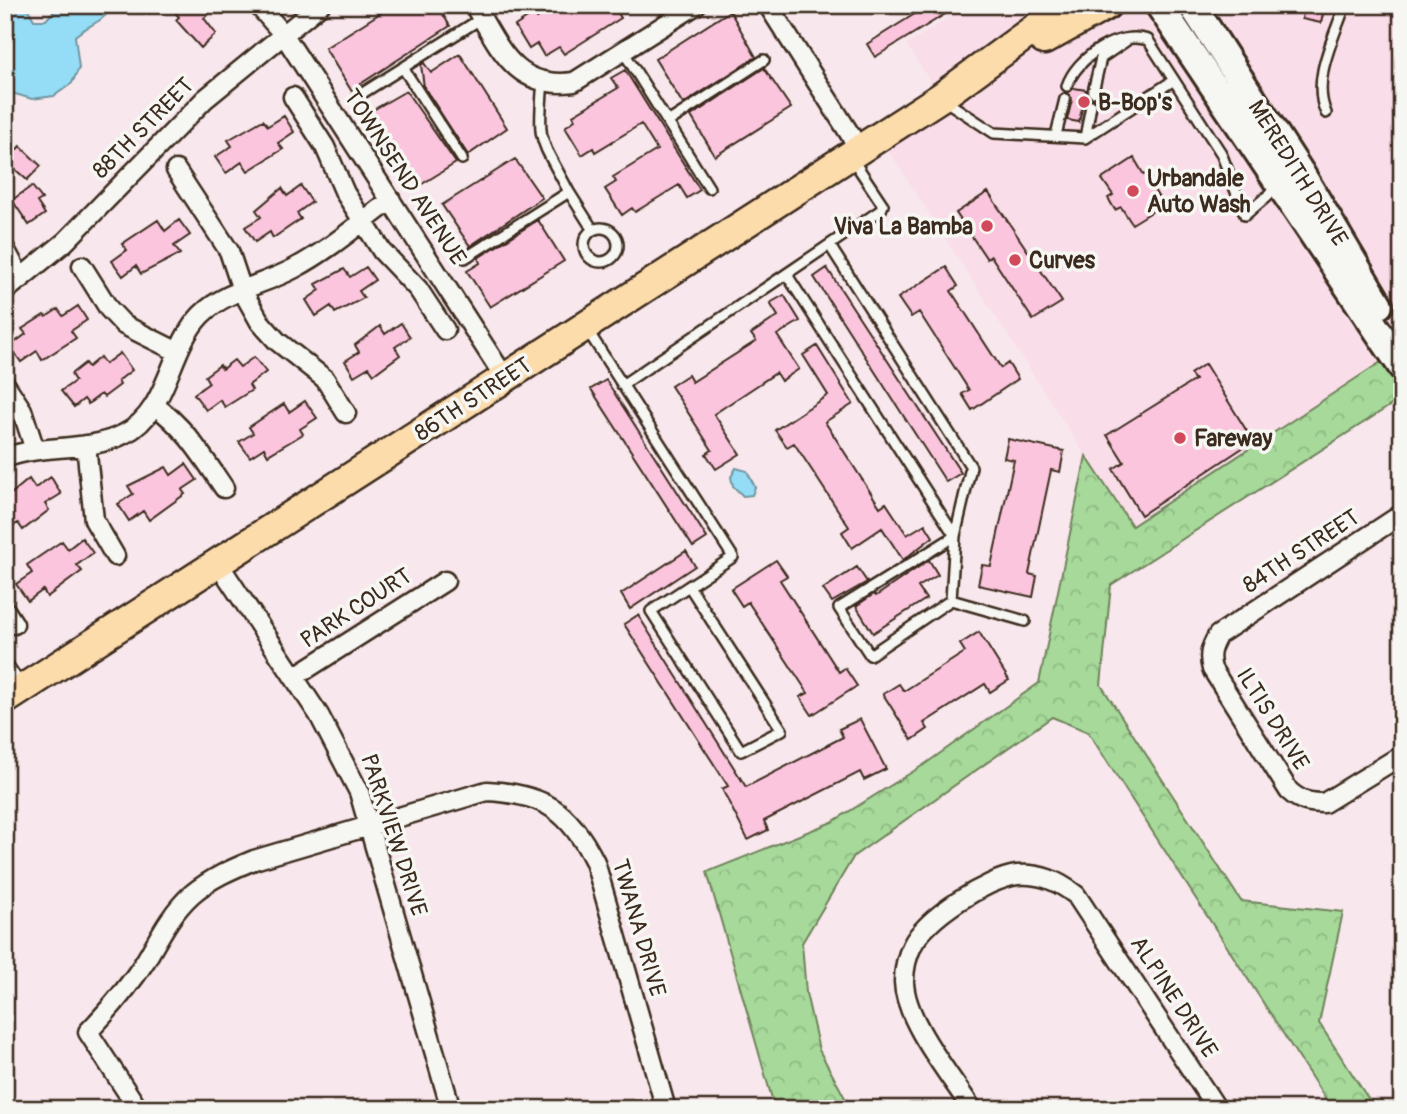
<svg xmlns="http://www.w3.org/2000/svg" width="1407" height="1114" font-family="Pangolin,sans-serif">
  <defs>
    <pattern id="park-crowns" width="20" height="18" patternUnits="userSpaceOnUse" patternTransform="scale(1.75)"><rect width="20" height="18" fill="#a6d99a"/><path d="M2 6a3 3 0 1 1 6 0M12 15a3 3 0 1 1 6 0" fill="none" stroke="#90ba84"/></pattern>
  </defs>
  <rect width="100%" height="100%" fill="#f8e7ec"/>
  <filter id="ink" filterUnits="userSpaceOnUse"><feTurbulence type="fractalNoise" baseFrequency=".0143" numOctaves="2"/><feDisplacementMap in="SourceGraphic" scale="14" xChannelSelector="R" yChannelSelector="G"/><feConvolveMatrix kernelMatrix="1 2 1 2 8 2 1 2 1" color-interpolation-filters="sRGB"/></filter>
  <g filter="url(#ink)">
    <path fill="#f9dde8" d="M956 5H1159L1393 354 1131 526 880 137 941 98 907 45 954 14Z
      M1192 5H1402V343L1300 172Z"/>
    <path fill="url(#park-crowns)" stroke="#70825c" stroke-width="2" d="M1393 354 1402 367V398L1111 585 1101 685 1241 901 1343 912 1319 1023 1375 1109H1332L1088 732 1052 717 854 856 802 943 806 993 819 1050 851 1109H775L707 872 832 822 925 764 1039 683 1086 456 1132 526Z"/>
    <path fill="#95ddf7" stroke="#7195a0" stroke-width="2" d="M5 5H26L34 20H46L59 5H109L110 10C100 24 87 25 75 36L79 68 72 83 54 96 32 99 5 91Z
      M736 468 747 471 755 487 752 495 743 496 733 486 731 477Z"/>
    <path fill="#fcc5de" stroke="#3b2a1e" stroke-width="2" d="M169 5H218L204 18 216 34 201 48 176 20 179 17Z
      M393 5H437L450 26 351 90 325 48Z
      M557 5H613L621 18 564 54 559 47 544 56 537 44 529 49 515 26 535 13 537 18Z
      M929 5H960L875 57 867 44Z
      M1304 5H1325L1321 23 1302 19Z
      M730 11 756 57 683 104 655 59Z
      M460 54 507 128 468 155 424 87 421 65 424 63 431 73Z
      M764 68 791 108 715 156 691 116Z
      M625 70 700 190 687 198 679 185 635 212 632 208 622 215 605 189 616 182 613 177 657 150 641 124 595 152 593 148 582 155 565 127 575 120 573 115 618 88 611 78Z
      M1074 88 1086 90 1090 98 1083 103 1079 122 1067 120 1072 100 1068 93Z
      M406 91 456 163 414 189 366 114Z
      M284 116 294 132 278 143 283 149 248 171 242 162 226 173 215 157 232 146 228 140 263 120 268 126Z
      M20 146 41 166 27 180 6 161Z
      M1134 158 1144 175 1148 173 1156 186 1153 188 1163 205 1132 224 1121 207 1115 210 1108 198 1113 195 1102 179Z
      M515 159 542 198 470 246 442 205Z
      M32 186 42 199 37 202 45 214 29 225 12 200Z
      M301 186 312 202 297 213 301 219 273 238 270 232 255 242 245 227 261 217 256 210 282 188 287 196Z
      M988 192 1062 302 1033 320 991 256 987 259 956 213Z
      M158 220 165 231 179 220 190 235 174 246 180 254 141 274 136 266 123 276 112 261 127 250 122 244Z
      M538 220 564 261 490 307 467 271 480 263 478 258Z
      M366 267 375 280 359 291 364 298 335 313 331 306 316 316 306 300 320 290 316 284 344 269 350 277Z
      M946 267 958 286 951 291 1001 368 1008 363 1018 379 972 410 962 394 969 390 919 312 911 317 898 298Z
      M827 268 961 473 946 482 814 277Z
      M784 295 800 321 777 335 799 369 781 381 776 373 714 414 740 454 716 469 706 454 712 450 671 386 688 375 692 382 756 341 751 334 778 316 770 303Z
      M78 306 87 320 71 331 76 338 42 360 37 351 21 362 10 346 26 334 22 329 44 315 46 317 58 309 63 316Z
      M401 323 410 337 395 347 400 355 374 374 369 367 354 376 345 361 359 352 355 345 380 326 385 334Z
      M817 346 853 404 825 422 880 507 886 503 907 535 925 524 933 537 903 560 882 528 852 548 842 532 849 527 794 443 787 447 775 430 828 395 803 355Z
      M120 353 132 370 118 381 120 385 104 397 101 394 88 404 84 399 74 407 61 391 75 381 71 374 85 363 88 367 100 357 105 364Z
      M254 357 266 372 249 385 252 390 225 407 220 400 206 410 194 394 209 383 205 376 220 365 222 369 234 360 240 367Z
      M1205 364 1253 441 1141 515 1113 469 1124 462 1107 435 1195 380 1190 374Z
      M606 380 707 538 693 547 591 389Z
      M305 401 317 418 300 429 303 434 268 455 264 448 250 457 239 442 253 433 249 427 284 404 289 412Z
      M1008 439 1064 451 1060 472 1051 470 1029 574 1037 576 1033 597 978 585 982 565 991 566 1014 460 1004 458Z
      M186 464 197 480 182 490 185 494 149 520 143 511 129 521 118 504 133 494 128 486 166 467 171 475Z
      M51 477 61 494 45 504 49 510 23 530 18 523 5 531V499L29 479 35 488Z
      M82 538 93 553 77 565 82 571 47 597 43 590 28 601 16 584 32 573 27 565 62 541 68 549Z
      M686 551 695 566 630 609 621 594Z
      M776 560 787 576 780 580 839 672 845 668 857 686 812 715 800 697 808 693 748 602 742 606 731 589Z
      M929 560 938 575 918 587 926 599 873 633 856 606 874 594 876 596Z
      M857 567 867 582 832 602 823 589Z
      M638 615 746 787 843 737 839 729 860 719 886 769 864 780 860 772 764 821 768 830 748 840 722 789 728 786 624 624Z
      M979 632 1009 680 990 692 985 684 924 723 928 729 912 740 883 694 899 684 904 691 965 652 960 644Z"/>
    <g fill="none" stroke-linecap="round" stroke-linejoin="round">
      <g stroke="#3b2a1e" stroke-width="14">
        <path id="lane" d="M623 51 709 188
          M403 68 462 159
          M1067 86C1076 58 1118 30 1148 40L1221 153 1245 215 1278 187
          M1093 92 1101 58 1126 41
          M358 96 482 18
          M944 100 994 133 1085 138 1174 80
          M1326 113C1311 80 1334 38 1345 5
          M668 122 764 60
          M1056 135 1065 99
          M1085 138 1091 105
          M569 192 593 230
          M584 245a17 17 0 1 1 34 0a17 17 0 1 1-34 0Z
          M830 246 971 467 955 536 951 600 870 655 839 608 955 536
          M465 258 569 192C540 136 537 146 543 81
          M787 275 955 536
          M586 328 733 557 651 611 741 751 782 730 689 586
          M622 385 881 210 883 205 853 160
          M951 600 1025 621"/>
      </g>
      <g stroke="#3b2a1e" stroke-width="23">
        <path id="street" d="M258 5 284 35 505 378
          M474 5C500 48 515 90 574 82L696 5
          M768 5 860 150
          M293 97 325 147 345 193 382 251 418 289 445 330
          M176 170 229 251 242 290 260 322 277 341 325 379 346 413
          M5 249 21 279
          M82 266 109 309 124 325 178 352
          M5 291 65 242 205 99 320 5
          M5 384 22 410 35 450
          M154 405C185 427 203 457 224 488
          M86 445 94 520 115 556
          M5 458C44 443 87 453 124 434 169 412 168 349 201 315 226 290 264 285 295 268 329 250 360 223 391 200
          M1402 514 1218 635C1211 647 1208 655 1212 669L1289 791C1300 801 1309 803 1324 803L1402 755
          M218 563 319 715 359 792 451 1109
          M5 610 14 624
          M5 669 20 691
          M294 677 445 581
          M138 1109 88 1032C109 1010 129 987 146 960 160 936 171 913 192 894 211 878 232 869 254 860L487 791C544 794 569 810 595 862L666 1109
          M972 1109C951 1076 905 1021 904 982 904 970 907 956 912 946 925 918 987 879 1017 875 1040 873 1058 881 1076 895L1217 1109"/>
      </g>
      <g stroke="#3b2a1e" stroke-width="32">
        <path id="secondary" d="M1159 5 1402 367
          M1192 5 1300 172 1379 305"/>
      </g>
      <g stroke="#3b2a1e" stroke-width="33">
        <path id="primary" d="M1044 40 1107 5
          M5 700 941 97 1067 5"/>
      </g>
      <use href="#lane" stroke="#f6f6f2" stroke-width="9"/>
      <use href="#street" stroke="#f6f6f2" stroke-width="18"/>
      <use href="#secondary" stroke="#f6f6f2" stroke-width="26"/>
      <use href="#primary" stroke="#fddcac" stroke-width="28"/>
    </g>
  </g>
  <g fill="#d1495b" stroke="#f6f6f2" stroke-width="2.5">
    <circle cx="1084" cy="102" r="7"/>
    <circle cx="1133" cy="191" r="7"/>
    <circle cx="987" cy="226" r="7"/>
    <circle cx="1015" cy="260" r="7"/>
    <circle cx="1180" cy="438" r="7"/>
  </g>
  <g text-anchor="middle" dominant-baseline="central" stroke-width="7" stroke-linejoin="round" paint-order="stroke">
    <g font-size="23" font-weight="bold" fill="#3b2a1e" stroke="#f6f6f2" text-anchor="start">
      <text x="1098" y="102">B-Bop's</text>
      <text x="1147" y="178">Urbandale<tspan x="1147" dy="26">Auto Wash</tspan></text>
      <text x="973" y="226" text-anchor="end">Viva La Bamba</text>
      <text x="1029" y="260">Curves</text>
      <text x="1194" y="438">Fareway</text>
    </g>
    <g font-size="23" fill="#3b2a1e" stroke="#f6f6f2">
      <text transform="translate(143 128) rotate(-45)">88TH STREET</text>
      <text transform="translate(1298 173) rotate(58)">MEREDITH DRIVE</text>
      <text transform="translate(405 177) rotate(57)">TOWNSEND AVENUE</text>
      <text transform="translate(473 399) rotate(-33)">86TH STREET</text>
      <text transform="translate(1301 551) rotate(-33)">84TH STREET</text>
      <text transform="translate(356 608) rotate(-33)">PARK COURT</text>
      <text transform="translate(1273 719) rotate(58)">ILTIS DRIVE</text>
      <text transform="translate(394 835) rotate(72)">PARKVIEW DRIVE</text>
      <text transform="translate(639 928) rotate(74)">TWANA DRIVE</text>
      <text transform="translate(1174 997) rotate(57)">ALPINE DRIVE</text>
    </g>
  </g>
  <rect width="1407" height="1114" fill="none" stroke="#f6f6f2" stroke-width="28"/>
  <rect x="14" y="14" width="1379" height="1086" fill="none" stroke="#3b2a1e" stroke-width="2.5" filter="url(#ink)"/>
</svg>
